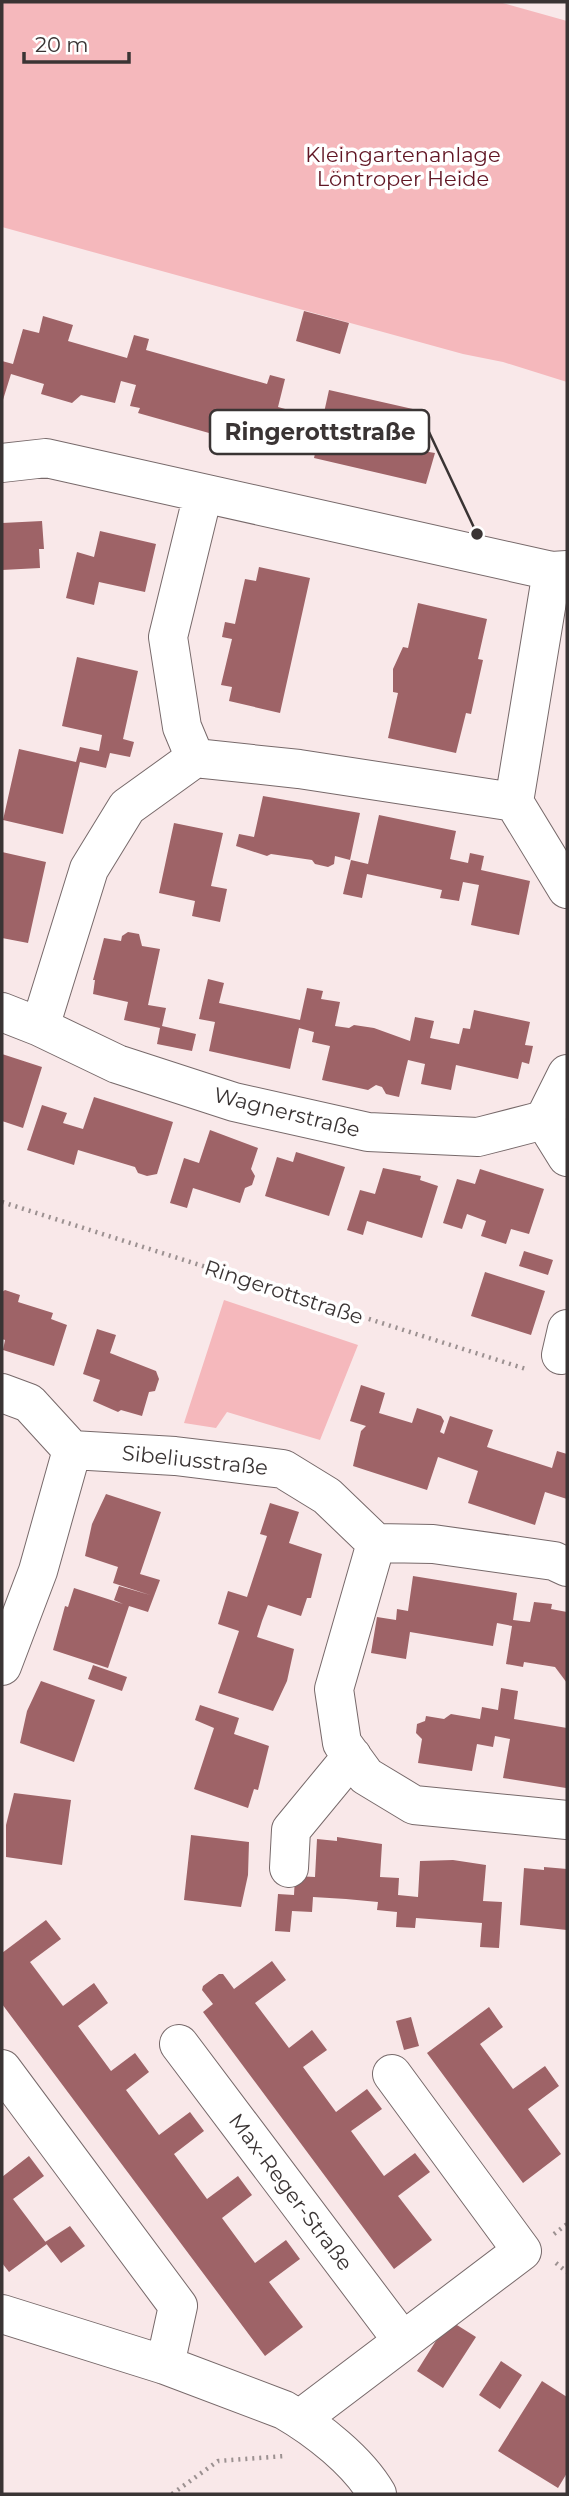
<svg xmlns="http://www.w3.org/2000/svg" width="569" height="2496" font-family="Montserrat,sans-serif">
  <rect width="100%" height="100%" fill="#f9e8e9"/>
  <path fill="#f5b8bc" d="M2 2H499L567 21V382L503 362 463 354 2 227Z
    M224 1300 358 1345 320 1440 227 1412 216 1428 184 1423Z"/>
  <path fill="#9e6367" d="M304 311 349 323 340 354 296 341Z
    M43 316 73 325 68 341 127 358 134 335 149 339 146 350 267 384 270 375 285 379 278 407 307 415 299 445 269 437 272 425 257 420 252 439 242 437 241 442 138 413 140 408 130 406 136 385 121 381 115 403 81 395 72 403 41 394 44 384 11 374 2 403V361L13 364 23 329 39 333Z
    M329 390 426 412 417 450 435 453 426 484 314 458Z
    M42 521 44 549H39L40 568 2 570V523Z
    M100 531 156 544 145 592 99 582 94 605 66 598 77 552 94 557Z
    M259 567 310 578 280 713 229 701 232 687 221 685 232 639 222 637 225 622 235 624 245 579 256 581Z
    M418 603 487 619 478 659 483 660 471 714 466 713 456 753 388 738 398 693 393 692V669L403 647 408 648Z
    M77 657 138 671 123 739 134 742 130 757 110 753 106 768 80 762 63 834 3 820 19 749 76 762 80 747 99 751 102 735 62 726Z
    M263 796 360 813 350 860 335 856 334 864 328 867 315 864 312 860 271 854 267 856 236 846 239 834 254 837Z
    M379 815 456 831 450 859 468 863 470 853 484 856 481 870 530 881 519 935 471 925 479 885 463 882 459 901 440 898 442 890 367 874 362 898 343 894 351 860 368 864Z
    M174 823 223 833 211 886 227 889 220 922 192 916 195 901 159 893Z
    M2 852 46 862 28 943 2 938Z
    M128 932 139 934 142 946 160 949 148 1005 166 1008 162 1026 196 1034 192 1051 157 1044 160 1028 124 1020 128 1002 93 994 95 980H93L104 938 121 941 122 936Z
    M208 979 224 983 219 1003 300 1020 307 988 323 991 321 999 340 1002 335 1026 349 1028 354 1025 374 1028 410 1041 415 1017 434 1021 430 1038 459 1044 463 1028 470 1029 474 1010 530 1022 525 1045 533 1046 529 1064 522 1062 518 1079 456 1065 451 1090 421 1084 425 1064 408 1060 399 1097 386 1094 382 1087 376 1085 368 1090 322 1080 330 1046 312 1042 314 1032 299 1028 290 1069 209 1051 215 1022 199 1019Z
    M2 1054 42 1067 23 1128 2 1121Z
    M94 1097 173 1122 157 1174 147 1176 138 1173 135 1167 78 1150 74 1165 27 1150 42 1105 67 1113 63 1123 83 1129Z
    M210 1130 258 1148 251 1169 255 1176 252 1185 245 1188 240 1203 193 1188 187 1208 170 1203 184 1158 199 1163Z
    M296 1152 345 1167 329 1216 265 1196 277 1157 293 1162Z
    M383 1168 421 1176 420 1180 438 1186 422 1238 367 1221 363 1235 347 1230 360 1190 375 1194Z
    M480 1169 544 1189 529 1234 511 1229 506 1244 481 1236 486 1221 467 1214 462 1229 443 1223 457 1179 475 1184Z
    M524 1251 553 1260 548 1275 519 1266Z
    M485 1272 545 1291 531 1335 471 1316Z
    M5 1290 20 1295 18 1302 53 1313 51 1319 67 1325 54 1366 3 1350 5 1340 2 1339V1292Z
    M97 1329 116 1335 110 1353 156 1371 159 1379 155 1391 149 1392 142 1416 121 1410 118 1412 93 1401 100 1380 83 1374Z
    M361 1385 385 1393 379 1413 412 1423 417 1408 441 1416 444 1421 440 1432 444 1434 450 1416 493 1430 487 1447 552 1468 557 1451 567 1454V1499L545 1492 535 1525 468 1503 478 1471 438 1457 427 1490 353 1466 361 1431 366 1426 350 1421Z
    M106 1494 161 1512 140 1574 160 1580 148 1612 129 1606 108 1668 53 1650 65 1606 68 1607 74 1588 123 1604 114 1600 119 1586 150 1595 113 1583 118 1567 85 1556 92 1524Z
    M270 1503 299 1512 289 1543 322 1554 311 1598H307L301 1616 268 1605 262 1621 257 1637 294 1649 287 1681 273 1711 218 1693 239 1631 218 1624 228 1591 247 1597 267 1536 260 1534Z
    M413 1576 517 1593 513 1620 530 1622 534 1602 552 1604 551 1609 567 1612V1683L555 1667 524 1662 523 1667 506 1664 512 1626 497 1623 493 1646 410 1632 406 1659 371 1653 377 1617 396 1620 397 1609 408 1611Z
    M93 1665 127 1677 122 1691 88 1679Z
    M41 1681 95 1700 74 1762 20 1743 27 1711Z
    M501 1688 518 1691 514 1719 567 1728 566 1788 503 1778 510 1739 495 1736 493 1747 477 1744 472 1771 418 1763 422 1739 416 1733 417 1724 425 1721 426 1716 444 1719 451 1714 480 1719 482 1707 498 1710Z
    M200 1705 239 1718 234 1734 269 1746 258 1790 254 1789 248 1808 194 1789 214 1728 195 1720Z
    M14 1793 71 1800 62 1865 6 1857V1825Z
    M191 1835 249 1842 248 1875 241 1907 184 1900Z
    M337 1837 382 1844 380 1877 399 1878 398 1895 418 1897 420 1861 453 1860 486 1865 483 1901 502 1902 499 1948 480 1947 482 1923 416 1918 415 1928 396 1927 397 1912 377 1910 378 1902 346 1899 313 1897 312 1912 292 1911 290 1932 275 1931 278 1894 294 1895 295 1876 315 1877 317 1839 337 1841Z
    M544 1867 567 1869V1930L520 1925 524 1868 544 1870Z
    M46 1920 61 1939 30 1962 63 2006 94 1983 108 2003 78 2026 111 2071 135 2053 149 2072 126 2090 159 2135 190 2112 204 2131 174 2154 207 2199 238 2176 252 2195 222 2218 255 2263 286 2240 300 2259 269 2282 303 2327 265 2356 2 2004V1953Z
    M272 1961 286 1980 255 2003 289 2048 312 2030 327 2050 303 2067 336 2112 367 2089 382 2109 351 2131 384 2176 415 2153 430 2172 398 2196 432 2240 394 2269 203 2012 213 2004 202 1990 203 1986 219 1974H223L234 1989Z
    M489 2007 503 2027 480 2044 513 2089 545 2066 559 2086 528 2109 561 2154 523 2183 427 2053Z
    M411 2017 419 2046 404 2050 396 2021Z
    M29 2156 44 2176 13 2199 47 2244 9 2272 2 2263V2177Z
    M70 2226 85 2246 61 2263 45 2242Z
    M449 2320 476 2337 443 2388 417 2371Z
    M501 2361 522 2375 500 2409 479 2395Z
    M542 2381 567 2397V2473L558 2488 498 2451Z"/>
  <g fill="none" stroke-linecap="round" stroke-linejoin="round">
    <g stroke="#77696a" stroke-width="40">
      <path id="minor" d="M2 463 46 458 552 571 567 570
        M195 758 182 727 168 637 203 494
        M514 802 552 571
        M567 889 514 802 299 769 195 758 127 807 89 869 40 1027 117 1064 234 1102 368 1132 478 1137 544 1120 567 1074
        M2 1012 40 1027
        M544 1120 567 1157
        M561 1355 567 1329
        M2 1393 29 1403 72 1450 175 1456 283 1469 327 1496 376 1543 433 1544 554 1561 567 1567
        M376 1543 334 1689 342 1743 366 1776 414 1805 567 1820
        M2 1666 38 1571 72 1450
        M289 1868 291 1830 352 1756
        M179 2044 402 2340
        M2 2069 178 2306 165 2365
        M2 2314 165 2365 284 2410C317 2429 358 2461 377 2494
        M300 2419 522 2251 392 2074"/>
    </g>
    <path stroke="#9c9191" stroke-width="4.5" stroke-dasharray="2 5" stroke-linecap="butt" d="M2 1202 526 1369
      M554 2234 567 2224
      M556 2263 567 2272
      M172 2494 218 2461 285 2456"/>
    <use href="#minor" stroke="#fff" stroke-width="38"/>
  </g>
  <g text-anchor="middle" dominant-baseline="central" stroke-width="7" stroke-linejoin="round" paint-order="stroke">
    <g font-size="21" fill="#611624" stroke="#fff">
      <text x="403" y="154">Kleingartenanlage<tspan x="403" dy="24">Löntroper Heide</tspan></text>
    </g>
    <g font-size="21" fill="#3a3434" stroke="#fff">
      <text transform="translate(287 1112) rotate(14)">Wagnerstraße</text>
      <text transform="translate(284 1292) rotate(18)">Ringerottstraße</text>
      <text transform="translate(195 1460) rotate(6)">Sibeliusstraße</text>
      <text transform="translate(291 2192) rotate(53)">Max-Reger-Straße</text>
    </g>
  </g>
  <path fill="none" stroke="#3a3434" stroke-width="2.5" d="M477 534L429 432"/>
  <circle fill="#3a3434" stroke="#fff" stroke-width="2.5" cx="477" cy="534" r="7"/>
  <rect fill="#fff" stroke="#3a3434" stroke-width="2.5" x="210" y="410" width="219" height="44" rx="7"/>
  <g font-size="23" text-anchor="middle" font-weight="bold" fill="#3a3434">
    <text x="320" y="440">Ringerottstraße</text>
  </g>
  <rect width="569" height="2496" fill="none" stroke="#3a3434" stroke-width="7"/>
  <path d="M24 52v10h105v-10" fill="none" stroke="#3a3434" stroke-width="3.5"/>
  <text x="35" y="52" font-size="21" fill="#3a3434" stroke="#ffffff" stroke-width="5" paint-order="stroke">20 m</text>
</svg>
